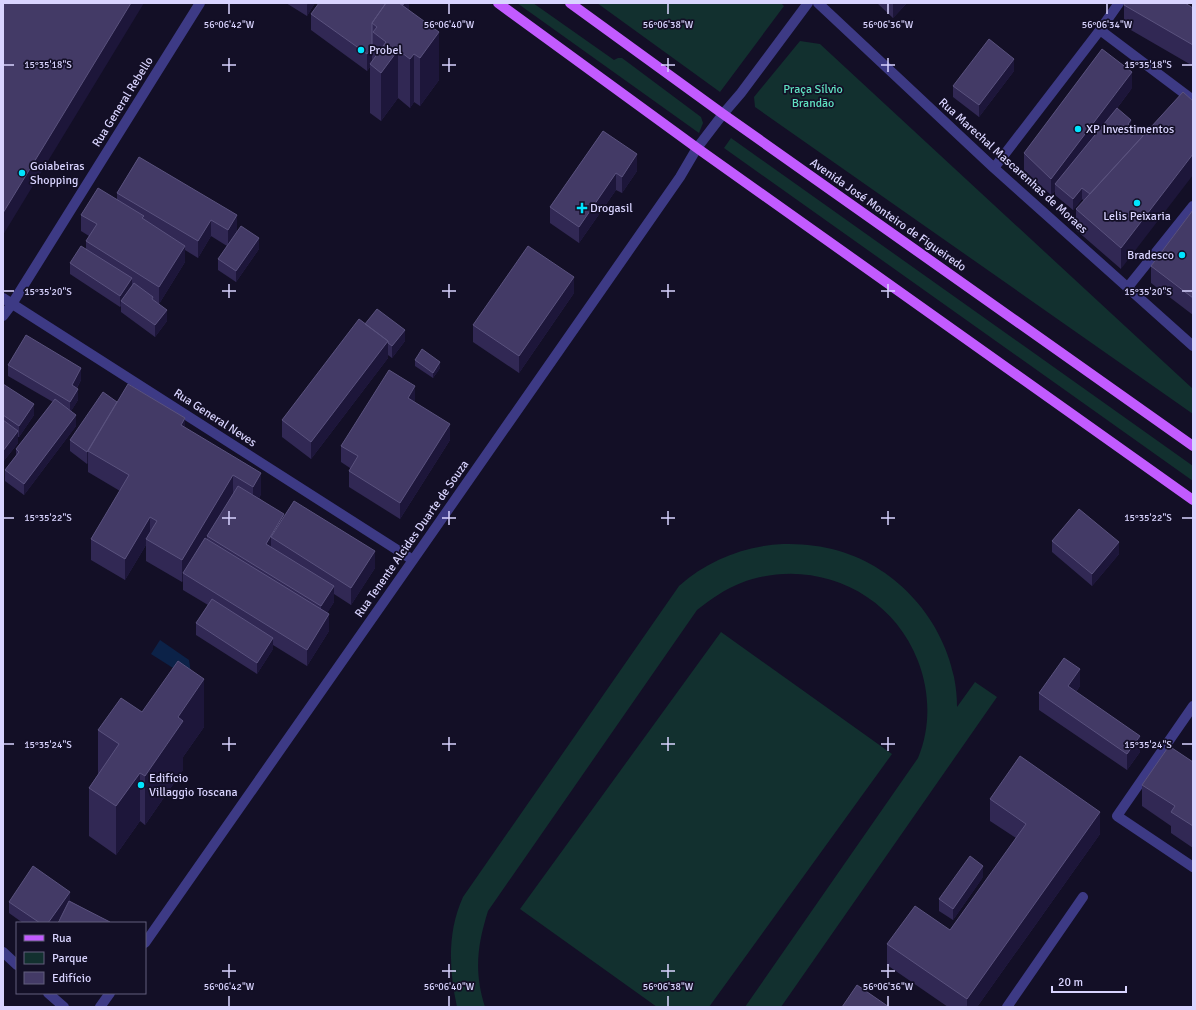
<svg xmlns="http://www.w3.org/2000/svg" width="1196" height="1010" font-family="Signika,sans-serif">
  <rect width="100%" height="100%" fill="#130f26"/>
  <path fill="#12302f" d="M517 3H533L614 60 618 58H622L701 117 703 123 699 133Z
    M597 3H781L784 6 720 92Z
    M800 41 820 44 1193 389V414L755 107 754 97Z
    M731 138 1193 466V481L724 148Z
    M783 544C800 544 816 545 832 549 893 564 941 615 954 677 956 687 957 697 957 707L975 682 997 697 781 1007H745L918 758C931 727 930 692 918 661 891 590 811 556 741 583 725 589 711 599 697 610L488 911C477 946 474 972 485 1007H457C449 970 447 932 463 897L679 586C708 560 745 546 783 544Z
    M721 632 892 754 709 1007H657L520 909Z"/>
  <path fill="#0c2248" d="M160 640 189 660 192 680 151 654Z"/>
  <g fill="none" stroke-linecap="round" stroke-linejoin="round">
    <path stroke="#3d3a85" stroke-width="10" d="M818 3 994 168 1193 346
      M1100 30 1193 100
      M994 168 1100 30 1119 3
      M1128 287 1193 206
      M3 298 413 560
      M3 316 12 304 200 3
      M1193 706 1117 816 1193 867
      M145 943 413 560 680 177 697 148 723 114 741 93 808 3
      M3 952 17 965
      M48 993 64 1007
      M100 1007 110 993
      M1007 1007 1083 897"/>
    <path stroke="#c25bff" stroke-width="10" d="M498 3 697 148 1193 500
      M570 3 723 114 1193 446"/>
  </g>
  <path fill="#312854" d="M286 3H315L307 16Z
    M409 3V10L439 80 420 106 414 102 410 108 398 98 381 121 370 113V67L367 71 311 30V14Z
    M877 3H907L893 18Z
    M1124 5 1193 8V66L1124 26Z
    M1014 71 979 117 953 97V86Z
    M1132 88 1115 111 1131 120 1121 269 1076 230V209L1084 201 1082 199 1073 210 1055 195V191L1051 195 1024 170V153Z
    M603 131 637 171 622 193 616 190 579 243 550 223V207Z
    M139 157 237 231 259 249 236 282 218 270V259L227 246 211 236 198 258 185 250V262L159 304 153 300 167 321 155 337 121 312V306L120 307 70 274V263L86 249V241L89 236 81 231V215L117 200V193Z
    M1193 210V315L1151 283V266Z
    M574 293 519 373 473 342V325Z
    M365 324 405 341 392 358 388 355V358L311 459 282 437V420Z
    M415 360 440 368 433 378 415 366Z
    M8 365 81 380 77 388 78 400 71 411 76 426 24 495 5 481V470L16 455V449L53 402 8 376Z
    M3 384 34 415 19 437H18V443L3 462Z
    M117 402 185 428 261 494 259 498 284 517 375 568 351 605 334 594V602L327 613 329 631 307 666 273 645V649L257 674 196 635V623L208 605 183 590V580L182 582 146 561V545L125 580 91 560V539L120 491 88 472V462L87 464 70 451V440Z
    M415 402 450 440 400 519 349 487V471L350 468 341 462V446Z
    M1052 541 1119 554 1092 586 1052 552Z
    M1080 686 1076 692 1140 752 1127 770 1039 710V693Z
    M142 712 204 727 183 757V770L145 825 140 821 116 855 89 836V788L98 774V730Z
    M1193 762V848L1171 833V826L1142 806V785Z
    M990 799 1100 834 977 1007H948L887 965V944L950 930 1016 838 990 821Z
    M983 877 953 920 939 911V899Z
    M70 901 110 923 63 913 56 923H23L9 913V902Z"/>
  <path fill="#1d163a" d="M131 3H144L3 235V213Z
    M308 3H315L307 16V5Z
    M404 3H409V13L386 42 380 37Z
    M893 3H907L893 18Z
    M439 32V80L420 106V58Z
    M372 47V64H370V67L367 71V54Z
    M398 50V98L381 121V73Z
    M414 54V102L410 108V59Z
    M1014 59V71L979 117V105Z
    M1132 72V88L1058 187 1055 184V191L1051 195V179Z
    M1131 120V131L1128 124Z
    M637 154V171L622 193V177Z
    M1193 154V175L1121 269V248Z
    M616 173V190L579 243V227Z
    M1082 188V199L1073 210V199Z
    M237 215V231L228 247V230Z
    M211 220V236L198 258V241Z
    M259 238V249L236 282V271Z
    M185 246V262L159 304V287Z
    M574 277V293L519 373V356Z
    M132 278V289L121 301 120 307V296Z
    M167 310V321L155 337V325Z
    M405 330V341L392 358V346Z
    M388 341V358L311 459V442Z
    M440 362V368L433 378V373Z
    M81 368V380L72 396V385Z
    M415 386V403L408 398Z
    M78 389V400L70 413V402Z
    M34 404V415L19 437V426Z
    M76 415V426L24 495V484Z
    M185 418V439L181 425Z
    M450 424V440L400 519V503Z
    M18 431V443L3 462V451Z
    M88 451V462L87 464V452Z
    M261 473V494L253 509V487Z
    M233 475V497L207 536V541L183 573V580L182 582V560Z
    M284 514V530L271 537V552L266 544Z
    M150 517V538L146 539V545L125 580V559Z
    M1119 542V554L1092 586V574Z
    M375 551V568L351 605V588Z
    M334 586V602L321 623V606Z
    M329 614V631L307 666V650Z
    M273 638V649L257 674V663Z
    M1080 669V686L1068 703V686Z
    M204 679V727L183 757V770L145 825V776L178 717Z
    M1140 736V752L1127 770V754Z
    M140 773V821L116 855V806Z
    M1100 812V834L977 1007H967V999Z
    M983 866V877L953 920V909Z
    M70 892V903L56 923H48Z"/>
  <path fill="#433a66" stroke="#5a527e" d="M3 3H131L3 213Z
    M319 3H386L372 23V47L367 54 311 14Z
    M386 3H399L439 32 420 58 414 54 410 59 398 50 381 73 370 64 386 42 373 32 377 27 372 23Z
    M399 3H404L403 5Z
    M1125 3H1185L1193 8V45L1124 5Z
    M989 39 1014 59 979 105 953 86Z
    M1102 49 1132 72 1051 179 1024 153Z
    M1183 92 1193 101V154L1121 248 1076 209Z
    M1117 108 1131 120 1128 124 1143 136 1090 194 1082 188 1073 199 1055 184Z
    M603 131 637 154 622 177 616 173 579 227 550 207Z
    M139 157 237 215 228 230 211 220 198 241 117 193Z
    M98 188 144 216 142 218 185 246 159 287 86 241 97 224 81 215Z
    M1193 210V298L1151 266Z
    M241 226 259 238 236 271 218 259Z
    M81 246 132 278 120 296 70 263Z
    M528 246 574 277 519 356 473 325Z
    M134 283 153 297 152 299 167 310 155 325 121 301Z
    M377 309 405 330 392 346 388 343V341L365 324Z
    M359 319 388 341 311 442 282 420Z
    M26 335 81 368 72 385 78 389 70 402 8 365Z
    M422 349 440 362 433 373 415 360Z
    M389 370 415 386 408 398 450 424 400 503 349 471 358 456 341 446Z
    M3 384 34 404 19 426 3 415Z
    M128 384 185 418 181 425 261 473 253 487 233 475 182 560 146 539 157 521 150 517 125 559 91 539 129 475 88 451Z
    M103 392 117 402 87 452 70 440Z
    M55 399 76 415 24 484 5 470 19 452 16 449Z
    M3 420 18 431 3 451Z
    M238 486 284 514 266 544 334 586 321 606 207 536Z
    M294 501 375 551 351 588 271 537Z
    M1079 509 1119 542 1092 574 1052 541Z
    M205 538 329 614 307 650 183 573Z
    M212 599 273 638 257 663 196 623Z
    M1064 658 1080 669 1068 686 1140 736 1127 754 1039 693Z
    M178 661 204 679 178 717 183 721 145 776 140 773 116 806 89 788 119 744 98 730 121 698 142 712Z
    M1169 746 1193 762V826L1171 812 1175 806 1142 785Z
    M1020 756 1100 812 967 999 887 944 915 906 950 930 1026 824 990 799Z
    M970 856 983 866 953 909 939 899Z
    M33 866 70 892 48 923H40L9 902Z
    M69 901 110 922V923H58Z
    M857 985 889 1007H842Z"/>
  <path fill="none" stroke="#d9d4ff" stroke-width="1.5" d="M229 4V14M449 4V14M668 4V14M888 4V14M1107 4V14M229 58V72M449 58V72M668 58V72M888 58V72M4 65H14M222 65H236M442 65H456M661 65H675M881 65H895M1182 65H1192M229 284V298M449 284V298M668 284V298M888 284V298M4 291H14M222 291H236M442 291H456M661 291H675M881 291H895M1182 291H1192M229 511V525M449 511V525M668 511V525M888 511V525M4 518H14M222 518H236M442 518H456M661 518H675M881 518H895M1182 518H1192M229 737V751M449 737V751M668 737V751M888 737V751M4 744H14M222 744H236M442 744H456M661 744H675M881 744H895M1182 744H1192M229 964V978M449 964V978M668 964V978M888 964V978M222 971H236M442 971H456M661 971H675M881 971H895M229 996V1006M449 996V1006M668 996V1006M888 996V1006"/>
  <g fill="#00e5ff" stroke="#130f26" stroke-width="1.5">
    <circle cx="361" cy="50" r="4"/>
    <circle cx="1078" cy="129" r="4"/>
    <circle cx="22" cy="173" r="4"/>
    <circle cx="1137" cy="203" r="4"/>
    <path d="M580 202h4v4h4v4h-4v4h-4v-4h-4v-4h4z"/>
    <circle cx="1182" cy="255" r="4"/>
    <circle cx="141" cy="785" r="4"/>
  </g>
  <g text-anchor="middle" dominant-baseline="central" stroke-width="3.5" stroke-linejoin="round" paint-order="stroke">
    <g font-size="12" fill="#d9d4ff" stroke="#130f26" text-anchor="start">
      <text x="369" y="50">Probel</text>
      <text x="1086" y="129">XP Investimentos</text>
      <text x="30" y="166">Goiabeiras<tspan x="30" dy="14">Shopping</tspan></text>
      <text x="590" y="208">Drogasil</text>
      <text x="1137" y="216" text-anchor="middle">Lelis Peixaria</text>
      <text x="1174" y="255" text-anchor="end">Bradesco</text>
      <text x="149" y="778">Edifício<tspan x="149" dy="14">Villaggio Toscana</tspan></text>
    </g>
    <g font-size="12" fill="#5fe0c0" stroke="#130f26">
      <text x="813" y="89">Praça Sílvio<tspan x="813" dy="14">Brandão</tspan></text>
    </g>
    <g font-size="12" fill="#d9d4ff" stroke="#130f26">
      <text transform="translate(123 102) rotate(-58)">Rua General Rebello</text>
      <text transform="translate(1013 166) rotate(42)">Rua Marechal Mascarenhas de Moraes</text>
      <text transform="translate(888 215) rotate(35)">Avenida José Monteiro de Figueiredo</text>
      <text transform="translate(215 418) rotate(33)">Rua General Neves</text>
      <text transform="translate(412 539) rotate(-55)">Rua Tenente Alcides Duarte de Souza</text>
    </g>
  </g>
  <g font-size="10" text-anchor="middle" fill="#d9d4ff" stroke="#130f26" stroke-width="3.5" stroke-linejoin="round" paint-order="stroke">
    <text x="229" y="28">56°06'42"W</text>
    <text x="449" y="28">56°06'40"W</text>
    <text x="668" y="28">56°06'38"W</text>
    <text x="888" y="28">56°06'36"W</text>
    <text x="1107" y="28">56°06'34"W</text>
    <text x="48" y="68">15°35'18"S</text>
    <text x="1148" y="68">15°35'18"S</text>
    <text x="48" y="295">15°35'20"S</text>
    <text x="1148" y="295">15°35'20"S</text>
    <text x="48" y="521">15°35'22"S</text>
    <text x="1148" y="521">15°35'22"S</text>
    <text x="48" y="748">15°35'24"S</text>
    <text x="1148" y="748">15°35'24"S</text>
    <text x="229" y="990">56°06'42"W</text>
    <text x="449" y="990">56°06'40"W</text>
    <text x="668" y="990">56°06'38"W</text>
    <text x="888" y="990">56°06'36"W</text>
  </g>
  <rect width="1196" height="1010" fill="none" stroke="#d9d4ff" stroke-width="8"/>
  <rect x="16" y="922" width="130" height="72" fill="#130f26" stroke="#625e7d"/>
  <rect x="24" y="935" width="20" height="6" fill="#c25bff" stroke="#625e7d"/>
  <text x="52" y="942" font-size="12" fill="#d9d4ff">Rua</text>
  <rect x="24" y="952" width="20" height="12" fill="#12302f" stroke="#625e7d"/>
  <text x="52" y="962" font-size="12" fill="#d9d4ff">Parque</text>
  <rect x="24" y="972" width="20" height="12" fill="#433a66" stroke="#625e7d"/>
  <text x="52" y="982" font-size="12" fill="#d9d4ff">Edifício</text>
  <path d="M1052 986v6h74v-6" fill="none" stroke="#d9d4ff" stroke-width="2"/>
  <text x="1058" y="986" font-size="12" fill="#d9d4ff" stroke="#130f26" stroke-width="3" paint-order="stroke">20 m</text>
</svg>
